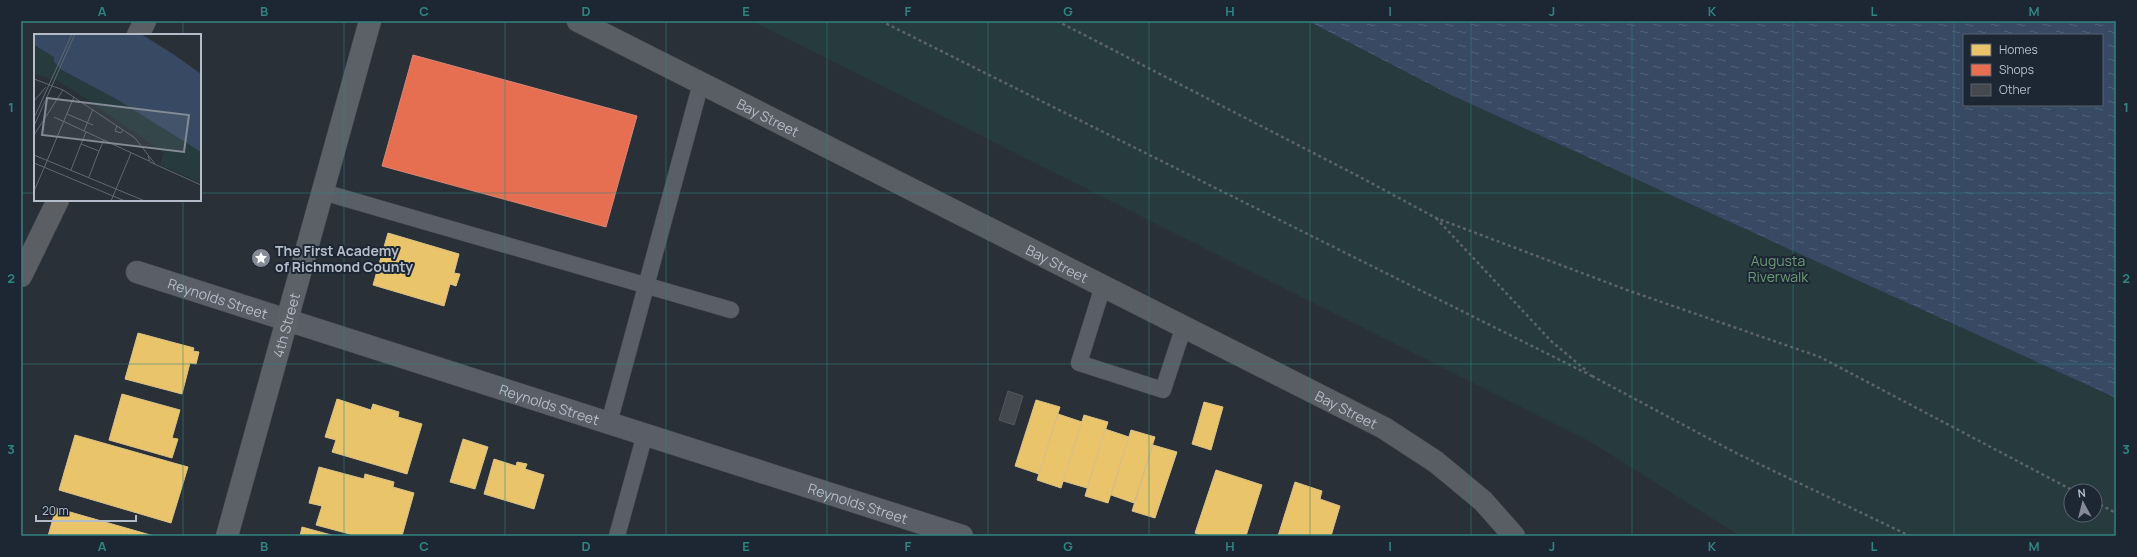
<svg xmlns="http://www.w3.org/2000/svg" width="2137" height="557" font-family="Manrope,sans-serif">
  <defs>
    <pattern id="water-ripples" width="26" height="14" patternUnits="userSpaceOnUse"><rect width="26" height="14" fill="#384963"/><path d="M2 4q2-2 4 0t4 0M15 11q2-2 4 0t4 0" fill="none" stroke="#526178"/></pattern>
  </defs>
  <rect width="100%" height="100%" fill="#2a3038"/>
  <path fill="#273a3e" fill-rule="evenodd" d="M752 21H1869L1964 105 2116 114V536H1740L1591 442ZM2071 491H2095V515H2071Z"/>
  <path fill="url(#water-ripples)" fill-rule="evenodd" d="M1308 21H2116V398L1447 93ZM1964 35H2102V105H1964Z"/>
  <path fill="#e9c46a" stroke="#d9c286" d="M388 233 459 254 454 273 460 274 456 286 450 284 444 306 373 285Z
    M138 333 194 348 193 351 199 352 196 364 190 363 182 394 125 379Z
    M122 394 180 410 172 438 178 439 172 458 109 440Z
    M337 399 371 410 373 404 399 412 398 417 422 424 407 474 332 452 336 440 325 437Z
    M1036 400 1060 407 1039 474 1015 466Z
    M1204 402 1223 407 1211 450 1192 444Z
    M1058 414 1082 422 1061 488 1037 480Z
    M1084 415 1108 422 1087 488 1063 481Z
    M1105 429 1129 437 1108 503 1085 496Z
    M1131 430 1155 437 1134 503 1111 495Z
    M75 435 188 467 171 523 59 490Z
    M463 439 488 447 475 489 450 482Z
    M1153 445 1177 452 1155 518 1132 511Z
    M494 459 516 466 517 462 527 464 525 469 544 475 534 509 484 494Z
    M319 467 364 479 365 474 394 482 393 487 414 493 402 536H357L316 525 322 506 309 503Z
    M1216 470 1262 485 1246 536H1203L1195 533Z
    M1295 482 1322 491 1320 499 1340 506 1331 536H1278Z
    M56 508 154 536H48Z
    M302 527 335 536H300Z"/>
  <path fill="#e76f51" stroke="#d88675" d="M413 55 637 116 606 227 382 166Z"/>
  <path fill="#444950" stroke="#52575f" d="M1008 391 1023 396 1014 425 999 420Z"/>
  <g fill="none" stroke-linecap="round" stroke-linejoin="round">
    <g stroke="#484c53" stroke-width="17">
      <path id="service" d="M323 192 731 310
        M1103 286 1079 363 1163 390 1184 326
        M609 423 701 83
        M617 536 645 434"/>
    </g>
    <g stroke="#484c53" stroke-width="23">
      <g id="minor">
        <path id="s1" d="M137 272 962 536"/>
      </g>
    </g>
    <g stroke="#484c53" stroke-width="23">
      <g id="secondary">
        <path id="s2" d="M578 21 1384 428 1436 462 1483 501 1514 536"/>
      </g>
    </g>
    <g stroke="#484c55" stroke-width="23">
      <g id="primary">
        <path id="s3" d="M227 536 370 21"/>
      </g>
    </g>
    <g stroke="#474c53" stroke-width="23">
      <path id="trunk" d="M138 35 145 21
        M21 276 58 200"/>
    </g>
    <path stroke="#5d636a" stroke-width="2.5" stroke-dasharray="3 3" stroke-linecap="butt" d="M881 21 1592 376
      M1057 21 1360 177 1436 218 1627 290 1820 357 2074 491
      M1436 218 1551 341 1588 372
      M1592 376 1736 453 1910 536
      M2095 502 2116 513"/>
    <use href="#service" stroke="#5a5e66" stroke-width="16"/>
    <use href="#minor" stroke="#5a5e66" stroke-width="22"/>
    <use href="#secondary" stroke="#595d64" stroke-width="22"/>
    <use href="#primary" stroke="#5c6168" stroke-width="22"/>
    <use href="#trunk" stroke="#5b5f64" stroke-width="22"/>
  </g>
  <path fill="none" stroke="#308480" stroke-width="1" stroke-opacity="0.55" d="M183 21V35M344 21V536M505 21V536M666 21V536M827 21V536M988 21V536M1149 21V536M1310 21V536M1471 21V536M1632 21V536M1793 21V536M1954 21V536M21 193H35M200 193H2116M183 200V536M21 364H2116"/>
  <defs>
    <g id="sight-disc" transform="scale(1)"><circle r="9.5" fill="#848b96" stroke="#1d2633"/><path d="M0-6L1.8-2.2L6-1.7L2.9 1.2L3.7 5.4L0 3.3L-3.7 5.4L-2.9 1.2L-6-1.7L-1.8-2.2Z" fill="#fff"/></g>
  </defs>
  <g fill-rule="evenodd">
    <use href="#sight-disc" x="261" y="258"/>
  </g>
  <g text-anchor="middle" dominant-baseline="central" stroke-width="4" stroke-linejoin="round" paint-order="stroke">
    <g font-size="14" fill="#b4bcc9" stroke="#1d2633">
      <text stroke="none"><textPath href="#s2" startOffset="213">Bay Street</textPath></text>
      <text stroke="none"><textPath href="#s2" startOffset="537">Bay Street</textPath></text>
      <text stroke="none"><textPath href="#s1" startOffset="85">Reynolds Street</textPath></text>
      <text stroke="none"><textPath href="#s3" startOffset="219">4th Street</textPath></text>
      <text stroke="none"><textPath href="#s1" startOffset="433">Reynolds Street</textPath></text>
      <text stroke="none"><textPath href="#s2" startOffset="861">Bay Street</textPath></text>
      <text stroke="none"><textPath href="#s1" startOffset="757">Reynolds Street</textPath></text>
    </g>
    <g font-size="14" font-weight="bold" fill="#b4bcc9" stroke="#1d2633" text-anchor="start">
      <text x="275" y="250">The First Academy<tspan x="275" dy="16">of Richmond County</tspan></text>
    </g>
    <g font-size="14" fill="#6b9a76" stroke="#1d2633">
      <text x="1778" y="260">Augusta<tspan x="1778" dy="16">Riverwalk</tspan></text>
    </g>
  </g>
  <g transform="translate(34 34)">
    <rect width="167" height="167" fill="#2a3038"/>
    <path d="M0 12 167 97V149L126 131 130 119 48 62 24 47 0 40Z" fill="#273a3e"/>
    <path d="M0 0H107L142 22 167 40V118L84 66 28 36 20 28V23L0 11Z" fill="#384963"/>
    <path fill="none" stroke="#616872" stroke-width="1" d="M0 45 29 56 101 104 121 130M0 67 12 53M33 80 59 91M20 83 115 127M0 84 38 0M0 92 41 0M83 92 81 97 87 99 89 96M50 97 59 75M52 98 47 110 65 117 70 106M0 101 29 56M0 121 111 167M114 122 116 128 167 151M0 129 91 167M10 134 40 63M37 136 47 110M55 143 65 117M0 157 10 134M77 167 97 119"/>
    <path fill="#848b96" fill-opacity="0.15" stroke="#848b96" stroke-width="2" d="M13 64 155 81 150 118 8 101Z"/>
    <rect width="167" height="167" fill="none" stroke="#b4bcc9" stroke-width="2"/>
  </g>
  <rect width="2137" height="557" fill="none" stroke="#1d2633" stroke-width="44"/>
  <rect x="1963" y="34" width="140" height="72" fill="#1d2633" stroke="#59626f"/>
  <rect x="1971" y="44" width="20" height="12" fill="#e9c46a" stroke="#59626f"/>
  <text x="1999" y="54" font-size="12" fill="#b4bcc9">Homes</text>
  <rect x="1971" y="64" width="20" height="12" fill="#e76f51" stroke="#59626f"/>
  <text x="1999" y="74" font-size="12" fill="#b4bcc9">Shops</text>
  <rect x="1971" y="84" width="20" height="12" fill="#444950" stroke="#59626f"/>
  <text x="1999" y="94" font-size="12" fill="#b4bcc9">Other</text>
  <g transform="translate(2083 503) rotate(353)"><circle r="19" fill="#1d2633" stroke="#59626f"/>
  <path d="M0-3L7 15L0 10L-7 15Z" fill="#848b96"/>
  <text y="-6" font-size="11" font-weight="bold" text-anchor="middle" fill="#b4bcc9">N</text>
  </g>
  <path d="M36 515v6h100v-6" fill="none" stroke="#b4bcc9" stroke-width="2"/>
  <text x="42" y="515" font-size="12" fill="#b4bcc9" stroke="#1d2633" stroke-width="3" paint-order="stroke">20 m</text>
  <rect x="22" y="22" width="2093" height="513" fill="none" stroke="#308480" stroke-width="1.5"/>
  <g font-size="13" text-anchor="middle" font-weight="bold" fill="#308480">
    <text x="102" y="16">A</text>
    <text x="264" y="16">B</text>
    <text x="424" y="16">C</text>
    <text x="586" y="16">D</text>
    <text x="746" y="16">E</text>
    <text x="908" y="16">F</text>
    <text x="1068" y="16">G</text>
    <text x="1230" y="16">H</text>
    <text x="1390" y="16">I</text>
    <text x="1552" y="16">J</text>
    <text x="1712" y="16">K</text>
    <text x="1874" y="16">L</text>
    <text x="2034" y="16">M</text>
    <text x="11" y="112">1</text>
    <text x="2126" y="112">1</text>
    <text x="11" y="283">2</text>
    <text x="2126" y="283">2</text>
    <text x="11" y="454">3</text>
    <text x="2126" y="454">3</text>
    <text x="102" y="551">A</text>
    <text x="264" y="551">B</text>
    <text x="424" y="551">C</text>
    <text x="586" y="551">D</text>
    <text x="746" y="551">E</text>
    <text x="908" y="551">F</text>
    <text x="1068" y="551">G</text>
    <text x="1230" y="551">H</text>
    <text x="1390" y="551">I</text>
    <text x="1552" y="551">J</text>
    <text x="1712" y="551">K</text>
    <text x="1874" y="551">L</text>
    <text x="2034" y="551">M</text>
  </g>
</svg>
